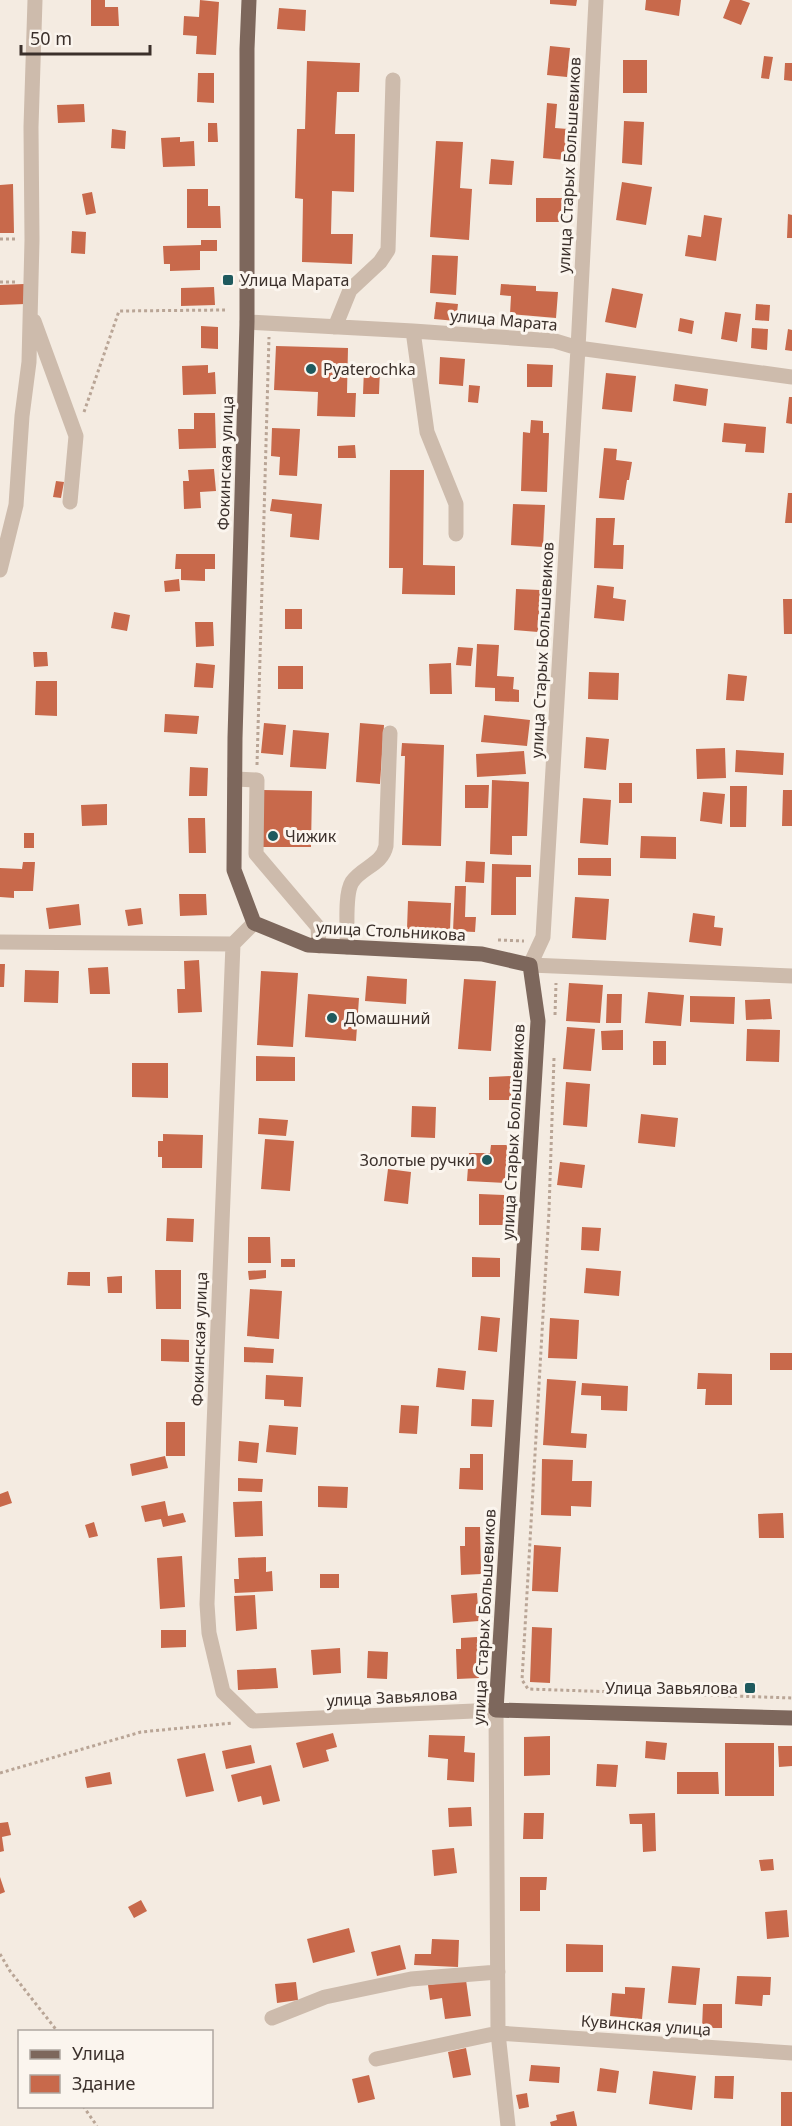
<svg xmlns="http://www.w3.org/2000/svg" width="792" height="2126" font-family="'Noto Sans',sans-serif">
  <rect width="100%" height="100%" fill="#f4ebe1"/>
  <path fill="#c8694b" d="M91 0H105V7H118L119 26H91Z
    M200 0 219 2 216 55 196 54 197 36 183 35 184 16 199 17Z
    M550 0H577L576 6 550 4Z
    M646 0H681L679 16 645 10Z
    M730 0H741L750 3 741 25 723 18Z
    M279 8 306 10 305 31 277 29Z
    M550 46 570 48 567 77 547 75Z
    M764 56 773 57 769 79 761 78Z
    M623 60H647V93H623Z
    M307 61 360 63 359 92H337L335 134H355L354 192 332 191 331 234H353L352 264 302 262 303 199 295 198 297 129H305Z
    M785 63H792V81L784 80Z
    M198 73H214V103L197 102Z
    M547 103 557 104 555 128 568 129 565 160 543 158Z
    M84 104 85 122 58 123 57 105Z
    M624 121 644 122 642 165 622 163Z
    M208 123H217L218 142H208Z
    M112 129 126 131 125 149 111 148Z
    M180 137V142L194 141 195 166 163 167 161 138Z
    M436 141 463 142 460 188 472 189 469 240 430 237Z
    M491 159 514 161 512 185 489 184Z
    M622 182 652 187 646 225 616 220Z
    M13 184 14 233H0V185Z
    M187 189H208V206H220L221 228H187Z
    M92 192 96 213 86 215 82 194Z
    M536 198H562V222H536Z
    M788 214 792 215V238H787Z
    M704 215 722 218 716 261 685 256 688 235 701 237Z
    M72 231 86 232 85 254 71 253Z
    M201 240H217V251H200V270L170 271V264H164L163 246 201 245Z
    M432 255 458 256 456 295 430 293Z
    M24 284 25 304 0 305V285Z
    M501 284 536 286V291L558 292 556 318 510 314 511 296 500 295Z
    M214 287 215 305 181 306V288Z
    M612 288 643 294 636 328 605 322Z
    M436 302 458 304 456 321 434 319Z
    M756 304 770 305 769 321 755 320Z
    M725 312 741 314 737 342 721 339Z
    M680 318 694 321 692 334 678 331Z
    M201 326 218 327V349L201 348Z
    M752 328 768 329 767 350 751 348Z
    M788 329 792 330V351L785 350Z
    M276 346 348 348 347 393H356L355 417 317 416 318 392 274 390Z
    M440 357 465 359 463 386 439 384Z
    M527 364 553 365 552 387H527Z
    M208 365V373L215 372 216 394 183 395 182 366Z
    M364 369H380L379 394H363Z
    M606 373 636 376 632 412 602 409Z
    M675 384 708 389 706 406 673 401Z
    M469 385 480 386 478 403 468 402Z
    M789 397H792V424L786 423Z
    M194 413H215L216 448 179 449 178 429H194Z
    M531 420 543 421V433H549L547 492 521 491 523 432 530 433Z
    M724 423 766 427 764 453 745 452 746 444 722 442Z
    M272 428 300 429 297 476 279 475 280 457 271 456Z
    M355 445 356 458H338V446Z
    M604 448 617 449 616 460 632 462 629 480H627L624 500 599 498Z
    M214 469 216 491 200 492 201 508 184 509 183 481H189L188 470Z
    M390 470H424L423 565 455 566V595L402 594 403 568H389Z
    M56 481 64 482 61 498 53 497Z
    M788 493H792V523H785Z
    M272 499 322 504 319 540 290 537 292 514 270 511Z
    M513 504 545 505 543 547 511 545Z
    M596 518H615L613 545H624L623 569 594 568Z
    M176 554H215V569H205V581L181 580V569H175Z
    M179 579 180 591 165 592 164 581Z
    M597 585 614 587 613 598 626 600 624 621 594 618Z
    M516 589 540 590 538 632 514 630Z
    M783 599H792V634H784Z
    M285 609H302V629H285Z
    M114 612 130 615 127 631 111 628Z
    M195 622H213L214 646 196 647Z
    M477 644 499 645 497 676 514 677 513 689 519 690V702L495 701V688L475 687Z
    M458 647 473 648 471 666 456 665Z
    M33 652H47L48 666 34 667Z
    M196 663 215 665 213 688 194 687Z
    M451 663 452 694H430L429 664Z
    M278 666H303V689H278Z
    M589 672 619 673 618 700 588 699Z
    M728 674 747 676 744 701 726 700Z
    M36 681H57V716L35 715Z
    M165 714 199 716 197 734 164 732Z
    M484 715 530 720 527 746 481 742Z
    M264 723 286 725 283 755 261 753Z
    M360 723 384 725 380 784 356 782Z
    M293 730 329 733 326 769 290 767Z
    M586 737 609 739 606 770 584 768Z
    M402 743 444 745 441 846 402 845 405 756H401Z
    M725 748 726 778 697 779 696 749Z
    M736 750 784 753 783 775 735 772Z
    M524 751 526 774 477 777 476 754Z
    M190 767 208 768 207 796H189Z
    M492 780 529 782 527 836H512V855L490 854Z
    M619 783H632V803H619Z
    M465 785H489L488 808H465Z
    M730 786H747L746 827H730Z
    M263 790 312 791 311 847H262Z
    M783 790H792V826H782Z
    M703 792 725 794 722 824 700 821Z
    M583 798 611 800 608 845 580 843Z
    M107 804V825L82 826 81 805Z
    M188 818H205L206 853H189Z
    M24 833H34V848H24Z
    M641 836 676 837V859L640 858Z
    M578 858H611V876L578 875Z
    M466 861 485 862 484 883 465 882Z
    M23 862H35L33 891H14V898L0 897V868L22 869Z
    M492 864 531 865V877H516V915H491Z
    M455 886H466L465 917H476L475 932 453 931Z
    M179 894H206L207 915 180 916Z
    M575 897 609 899 606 940 572 938Z
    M408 901 451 903 450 930 407 929Z
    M79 904 81 925 49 929 46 908Z
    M141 908 143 924 128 926 125 910Z
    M693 913 715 916 714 927 723 928 721 946 689 942Z
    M199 960 202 1012 178 1013 177 989H185L184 961Z
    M0 964H5L4 987H0Z
    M108 967 110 994H90L88 968Z
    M25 970 59 971 58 1003 24 1002Z
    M261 971 298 973 293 1047 257 1045Z
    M367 976 407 979 406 1004 365 1001Z
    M464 979 496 981 491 1051 458 1049Z
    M569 983 603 985 600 1023 566 1021Z
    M648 992 684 995 681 1026 645 1023Z
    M308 994 359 998 356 1041 305 1037Z
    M607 994H622L621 1023H606Z
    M690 996 735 997 734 1024 690 1022Z
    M770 999 772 1019 746 1020 745 1000Z
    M567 1027 595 1029 591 1071 563 1069Z
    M747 1029 780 1030 779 1062 746 1061Z
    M623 1030V1050H602L601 1031Z
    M653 1041H666V1065H653Z
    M256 1056 295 1057V1081H256Z
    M132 1063H168V1098L132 1097Z
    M511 1076V1100H489V1077Z
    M566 1082 590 1084 587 1127 563 1125Z
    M412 1106 436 1107 435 1138 411 1137Z
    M641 1114 678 1118 675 1147 638 1143Z
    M259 1118 288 1120 286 1136 258 1134Z
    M163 1134 203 1135 202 1168H162V1157H158V1141H163Z
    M265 1139 294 1141 290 1191 261 1189Z
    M491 1145H507L506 1183 467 1181 469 1153H490Z
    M560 1162 585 1165 582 1188 557 1185Z
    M388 1169 411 1172 408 1204 384 1201Z
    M479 1194 504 1195V1225H479Z
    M167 1218 194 1219 193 1242 166 1241Z
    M582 1227 601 1228 599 1251 581 1250Z
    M248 1237H270L271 1263H248Z
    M472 1257 500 1258V1277H472Z
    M281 1259H295V1267H281Z
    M586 1268 621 1271 619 1296 584 1293Z
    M155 1270H181V1309H156Z
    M266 1270V1278L249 1280 248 1271Z
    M68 1272H90V1286L67 1285Z
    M122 1276V1293H108L107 1277Z
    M250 1289 282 1291 279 1339 247 1336Z
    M481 1316 500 1318 497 1352 478 1350Z
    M550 1318 579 1320 577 1359 548 1358Z
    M161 1339 189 1340V1362L161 1361Z
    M244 1347 274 1349 273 1363 244 1362Z
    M770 1353H792V1370H770Z
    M438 1368 466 1371 464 1390 436 1387Z
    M698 1373 732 1374V1405H705L706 1389H697Z
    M266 1375 303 1377 301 1407 284 1406V1400L265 1399Z
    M547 1379 576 1381 571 1433 587 1434 586 1448 543 1445Z
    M582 1383 628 1386 627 1411 601 1410V1396L581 1395Z
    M472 1399 494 1400 492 1427 471 1426Z
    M401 1405 419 1406 417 1434 399 1433Z
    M166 1422H185V1456H166Z
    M269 1425 298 1427 296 1455 266 1452Z
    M239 1441 259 1443 257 1463 238 1461Z
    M470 1454H483V1490L459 1489 460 1468H470Z
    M165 1456 168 1468 132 1476 130 1464Z
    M542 1459 573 1460 572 1481H592L591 1507 571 1506V1516L541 1515Z
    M238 1478 263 1479 262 1492 238 1491Z
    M318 1486 348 1487 347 1508 318 1507Z
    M8 1491 12 1503 0 1507V1494Z
    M165 1501 168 1516 183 1513 186 1522 163 1527 161 1519 145 1522 141 1506Z
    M262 1501 263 1536 235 1537 233 1502Z
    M783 1513 784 1538H759L758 1514Z
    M94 1522 98 1536 89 1538 85 1525Z
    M465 1527H480L481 1574 461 1575 460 1546H465Z
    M534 1545 561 1547 558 1592 532 1591Z
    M182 1556 185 1607 160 1609 157 1558Z
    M266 1557V1572L272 1571 273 1591 235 1593 234 1579H239L238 1558Z
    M320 1574H339V1588H320Z
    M477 1593 479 1621 453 1623 451 1595Z
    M255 1595 257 1629 236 1631 234 1596Z
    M532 1627 552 1628 550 1683 530 1682Z
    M161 1630H186V1647L161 1648Z
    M477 1637 479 1678 457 1679 456 1649H461V1638Z
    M340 1648 341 1673 313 1675 311 1650Z
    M368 1651 388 1652 387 1679 367 1678Z
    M276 1668 278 1688 238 1690 237 1670Z
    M333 1733 337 1747 326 1750 329 1761 303 1768 296 1743Z
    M429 1735 465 1736 464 1752 475 1753 474 1782 447 1780 448 1759 428 1757Z
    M550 1736V1775L524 1776V1737Z
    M646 1741 667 1743 665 1760 645 1758Z
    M725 1743H774V1796H725Z
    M251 1745 255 1763 226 1769 222 1751Z
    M778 1746H792V1766L779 1767Z
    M205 1753 214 1791 186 1797 177 1759Z
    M597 1764 618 1765 616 1787 596 1786Z
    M271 1765 280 1801 263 1805 261 1796 238 1802 231 1775Z
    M110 1772 112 1784 87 1788 85 1777Z
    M677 1772H718L719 1794H677Z
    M471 1807 472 1826 449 1827 448 1808Z
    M524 1813H544L543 1839H523Z
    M655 1813 656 1851 643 1852 642 1824H630L629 1814Z
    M8 1822 11 1835 2 1837 4 1851 0 1852V1823Z
    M454 1848 457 1873 434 1876 432 1850Z
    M773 1859 774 1870 761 1871 759 1860Z
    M0 1877 5 1892 0 1894Z
    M520 1877H547L546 1890H540V1911H520Z
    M141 1900 147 1911 134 1918 128 1907Z
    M787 1910 789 1937 767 1939 765 1912Z
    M349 1928 355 1952 313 1963 307 1939Z
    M432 1939 459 1940 458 1967 414 1965 415 1954H431Z
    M566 1944 603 1945V1972H566Z
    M400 1945 406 1969 377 1976 371 1952Z
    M672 1966 700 1968 696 2005 668 2003Z
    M737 1976 771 1977 770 1995H763L762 2006 735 2004Z
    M466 1980 471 2016 445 2019 442 1998 430 2000 428 1985Z
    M296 1982 298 2000 277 2003 275 1984Z
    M625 1987 645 1988 642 2019 610 2016 612 1993 625 1994Z
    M703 2004H722V2028H702Z
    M466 2048 471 2075 453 2078 448 2052Z
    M531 2065 560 2067 559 2083 529 2081Z
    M600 2068 619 2071 616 2093 597 2091Z
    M653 2071 696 2076 692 2110 649 2104Z
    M369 2075 375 2099 358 2103 352 2079Z
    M715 2076H734L733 2099 714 2098Z
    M781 2092H792V2126H781Z
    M527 2093 529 2107 519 2109 516 2095Z
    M574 2111 577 2126H551L550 2122 557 2120 556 2115Z"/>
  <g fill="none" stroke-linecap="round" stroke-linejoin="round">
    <path stroke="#b9a596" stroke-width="3" stroke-dasharray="3 3" stroke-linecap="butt" d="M0 239H16
      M0 282H16
      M84 412 119 311 225 310
      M257 765 269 337
      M498 940 524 941
      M555 1015 556 983
      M554 1058 549 1211 522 1680 528 1689 792 1698
      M0 1773 141 1732 233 1723
      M0 1954 10 1971 58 2032
      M83 2106 97 2126"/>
    <path stroke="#cdbbac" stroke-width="15" d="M596 0 578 348 543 937 530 965 792 976
      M34 321 76 436 70 502
      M247 322 413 331 555 341 578 348 792 377
      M335 327 350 290 380 262 388 250 393 80
      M413 331 427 432 456 504V534
      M0 570 16 505 22 416 29 362 32 240 31 127 35 0
      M235 779 257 780 256 854 318 927 319 946
      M0 942 233 944 254 923
      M233 944 207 1604 209 1633 223 1692 253 1721 496 1710 498 2033 508 2126
      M347 947C348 931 344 895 352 882 362 867 382 865 386 846L390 733
      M272 2018 325 1997 411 1979 498 1972
      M376 2059 498 2033 792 2053"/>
    <path stroke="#7d675c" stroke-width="15" d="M249 0 247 49V322L235 738 234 870 254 923 308 945 482 954 530 965 538 1021 496 1710 792 1718"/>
  </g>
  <g fill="#1f5a5e" stroke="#fbf5ee" stroke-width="2">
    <rect x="222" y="274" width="12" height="12" rx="3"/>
    <circle cx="311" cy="369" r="6"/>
    <circle cx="273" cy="836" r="6"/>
    <circle cx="332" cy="1018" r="6"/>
    <circle cx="487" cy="1160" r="6"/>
    <rect x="744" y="1682" width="12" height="12" rx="3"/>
  </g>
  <g text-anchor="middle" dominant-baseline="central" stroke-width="6" stroke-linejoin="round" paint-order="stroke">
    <g font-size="16" fill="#3b302b" stroke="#fbf5ee">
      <text transform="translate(569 165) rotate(-87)">улица Старых Большевиков</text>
      <text transform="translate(504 320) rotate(5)">улица Марата</text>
      <text transform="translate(225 463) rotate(-88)">Фокинская улица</text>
      <text transform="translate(542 650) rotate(-87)">улица Старых Большевиков</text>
      <text transform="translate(391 931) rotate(3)">улица Стольникова</text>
      <text transform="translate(513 1132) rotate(-87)">улица Старых Большевиков</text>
      <text transform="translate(199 1339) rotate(-88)">Фокинская улица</text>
      <text transform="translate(484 1617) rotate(-87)">улица Старых Большевиков</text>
      <text transform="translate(392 1697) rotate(-3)">улица Завьялова</text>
      <text transform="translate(646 2025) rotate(4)">Кувинская улица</text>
    </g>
    <g font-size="16" fill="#3b302b" stroke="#fbf5ee" text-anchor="start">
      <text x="240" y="280">Улица Марата</text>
      <text x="323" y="369">Pyaterochka</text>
      <text x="285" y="836">Чижик</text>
      <text x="344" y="1018">Домашний</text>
      <text x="475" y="1160" text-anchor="end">Золотые ручки</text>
      <text x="738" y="1688" text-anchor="end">Улица Завьялова</text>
    </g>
  </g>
  <rect x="18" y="2030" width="195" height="78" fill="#fbf5ee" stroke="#aea6a0" stroke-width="1.5"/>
  <rect x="30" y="2050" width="30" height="9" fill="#7d675c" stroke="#aea6a0" stroke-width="1.5"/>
  <text x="72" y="2060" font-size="18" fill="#3b302b">Улица</text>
  <rect x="30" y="2075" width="30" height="18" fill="#c8694b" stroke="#aea6a0" stroke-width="1.5"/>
  <text x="72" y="2090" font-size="18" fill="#3b302b">Здание</text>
  <path d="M21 45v9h129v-9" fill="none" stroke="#3b302b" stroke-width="3"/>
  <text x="30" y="45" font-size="18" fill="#3b302b" stroke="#fbf5ee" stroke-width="4.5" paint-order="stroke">50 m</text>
</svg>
